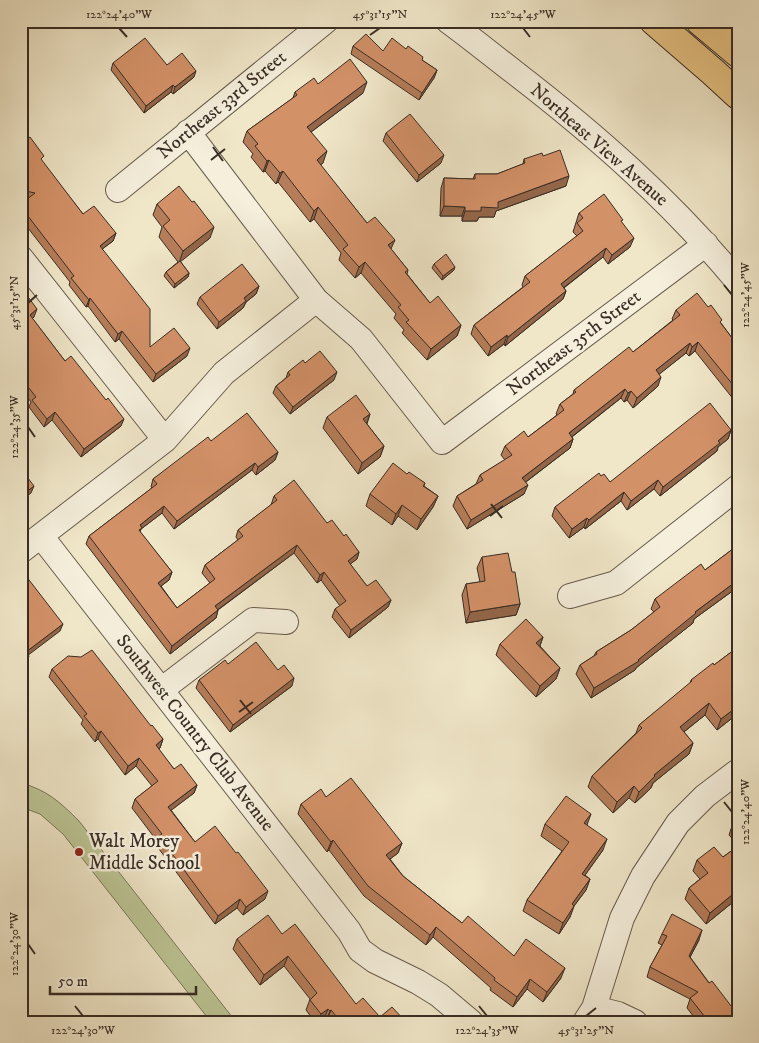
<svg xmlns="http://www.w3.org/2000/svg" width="759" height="1043" font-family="'IM FELL DW Pica',serif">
  <rect width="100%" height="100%" fill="#f0e7c9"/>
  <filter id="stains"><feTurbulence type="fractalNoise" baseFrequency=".004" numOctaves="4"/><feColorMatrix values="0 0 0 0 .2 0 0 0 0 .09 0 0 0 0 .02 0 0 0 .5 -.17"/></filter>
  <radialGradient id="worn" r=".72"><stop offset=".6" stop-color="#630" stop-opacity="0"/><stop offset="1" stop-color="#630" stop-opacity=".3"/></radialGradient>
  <path fill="#bcc595" stroke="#7a785c" d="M21 783C47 790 60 802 79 821L236 1022H211L63 834 40 814 21 807Z"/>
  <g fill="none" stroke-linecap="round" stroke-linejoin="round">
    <g stroke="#675b4d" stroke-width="26">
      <path id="minor" d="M448 21C471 38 492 55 514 72 597 136 671 201 738 282
        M188 132 316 300 361 339 442 442 706 244
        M118 190 326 21
        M21 258 165 440
        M41 536 349 931 360 950 375 961 418 982 439 995 471 1022
        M21 551 165 440 224 373 316 300
        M570 596 616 583 738 487
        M161 690 253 620 286 622
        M594 1008 618 1014 635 1022
        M585 1022 594 1008 622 918 643 876 678 823 705 796 738 771"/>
    </g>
    <g stroke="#392c24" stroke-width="30">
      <path id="highway" d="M654 21 713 72 738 95
        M700 21 738 53"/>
    </g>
    <use href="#minor" stroke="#f5efdc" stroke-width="24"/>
    <use href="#highway" stroke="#e8c484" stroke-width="28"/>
  </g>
  <path fill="#b57d59" stroke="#392c24" d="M353 46 422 60 437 70 434 78 419 100 351 54Z
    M113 63 167 65 194 77 173 94 171 92 144 113 111 70Z
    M318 84 363 93 311 132 323 163 320 165 367 223 391 249 408 270 407 274 430 303 461 325 457 336 427 360 402 333 404 330 394 318 396 314 361 273 355 278 339 260 341 253 314 219 310 222 278 182 276 184 265 171 263 172 251 157 253 154 243 142 247 131 293 98 295 92Z
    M386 133 441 163 417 182 383 141Z
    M21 137 42 162 83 214 116 233 113 241 102 249 150 347 187 356 153 382 119 339 115 342 88 306 86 307 69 285 70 282 21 219V204L27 200 21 198Z
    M543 156 566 186 496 211 494 217H479L477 221H462V216H440L441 188 444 178 473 179 475 174H497L523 164 524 159Z
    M157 204 210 238 180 261 189 273 188 277 174 288 164 276 166 272 178 262 159 237 162 227 153 215Z
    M579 213 622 223 630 247 608 264 603 257 564 288 566 291 563 299 505 346 504 344 488 356 471 334 474 325 523 287 522 285 525 276 577 236 573 232Z
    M434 264 454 270 442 280 432 268Z
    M259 286 256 294 246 302 243 308 217 329 197 304 200 297Z
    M21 291 34 317 32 318 65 361 121 426 81 457 52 420 44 427 29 407 31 402 21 389Z
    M676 310 721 323 738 346V405L695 351 689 356 686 353 659 374 658 386 633 408 627 400 624 402 621 398 572 437 573 439 570 448 526 482 524 494 467 529 453 506 457 496 476 484 480 475 505 460 501 455 505 446 528 437 557 415 556 414 560 404 573 394 574 390 633 352 673 320 672 319Z
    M305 363 334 380 290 414 273 393 276 386 286 378 288 372Z
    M370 414 367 424 384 446 380 457 358 474 323 428 327 417Z
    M731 430 728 439 718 447 717 451 660 496 654 489 627 510 621 501 585 529 584 527 569 538 552 516 555 507 601 476 610 482Z
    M211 441 278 452 275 460 256 475 252 470 174 529 162 513 141 529 140 532 172 572 169 580 161 586 177 608 210 583 202 573 205 565 238 540 236 537 238 530 271 505 274 496 327 523 344 536 359 552 357 559 350 564 367 586 391 600 388 607 349 638 332 617 335 609 340 606 321 580 317 583 294 553 218 610 216 618 170 654 86 544 89 536 152 488 151 487 153 479Z
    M407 474 425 483 424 486 438 496 433 507 417 530 398 516 392 525 366 506 370 494Z
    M738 545V587L694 619 693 623 636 668 635 670 591 698 576 674 580 665 594 656 596 652 631 630 654 612 651 609 655 599 705 570Z
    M482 557 512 572 520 604 516 615 466 623 462 595 466 584 480 582 477 568Z
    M543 637 540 646 560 668 556 679 536 697 496 655 500 644Z
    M738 647V695L735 697 738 701V711L736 715 717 730 705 715 684 732 693 743 689 754 653 783 651 788 635 803 629 798 613 813 588 787 592 776 636 733 639 725 690 684 691 680 714 665Z
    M228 664 278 670 292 686 230 732 196 688 199 680Z
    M52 669 151 726 163 739 160 748 158 749 174 769 197 785 194 793 171 810 195 842 265 899 243 915 237 908 215 924 156 845 157 841 132 808 135 799 152 786 136 766 125 775 98 739 95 742 81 724 83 720 49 677Z
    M326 797 402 843 398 853 390 859 403 876 462 923 514 956 561 978 543 1002 527 989 513 1007 490 990 491 988 433 937 426 945 364 896 329 850 327 852 298 814 301 804Z
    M738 820V845L729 835 733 823Z
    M545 824 587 825 603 850 585 875 590 879 586 890 574 906 570 917 559 934 523 911 527 900 562 851 541 836Z
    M738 846V898L706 924 685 899 689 888 700 879 693 871 697 860 723 857Z
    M282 934 356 1004 380 1017 406 1022H328L327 1020 326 1021 324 1019 320 1022H315L306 1010 310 999 284 966 260 985 233 949 237 939Z
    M662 934 699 940 690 957 738 1022H698L687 1008 690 999 647 977 650 967 662 945 658 943Z"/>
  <path fill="#946649" stroke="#392c24" d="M437 70 434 78 419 100 422 93Z
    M196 71 194 77 173 94 175 87Z
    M367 82 363 93 303 138 307 127Z
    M173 85 171 92 144 113 146 106Z
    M327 151 323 163 313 171 317 160Z
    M444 155 441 163 417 182 419 175Z
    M269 160 265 171 263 172 267 161Z
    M283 171 278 182 276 184 280 173Z
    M569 176 566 186 496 211 494 217H479L477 221H462L465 211 498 202Z
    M444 206 465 207 462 216H440Z
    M318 207 314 219 310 222 314 211Z
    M214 227 210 238 179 263 183 251Z
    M116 233 113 241 97 253 100 246Z
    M634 238 630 247 608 264 612 255Z
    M395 240 390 251 388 245Z
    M606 248 603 257 558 292 561 284Z
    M365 262 361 273 355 278 359 267Z
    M455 267 454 270 442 280 443 276Z
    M189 273 188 277 174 288 175 284Z
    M259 286 256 294 246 302 243 308 217 329 219 322 244 298Z
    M566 291 563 299 505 346 508 337Z
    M90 298 88 306 86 307 89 300Z
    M37 309 34 317 27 322 30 315Z
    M461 325 457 336 427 360 431 349Z
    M122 331 119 339 115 342 118 334Z
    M507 335 504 344 488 356 491 347Z
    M698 342 695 351 689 356 692 347Z
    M690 343 686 353 652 380 656 370Z
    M190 348 187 356 153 382 156 374Z
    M337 372 334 380 290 414 293 407Z
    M661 377 658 386 633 408 637 398Z
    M625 389 621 398 565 442 569 433Z
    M631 391 627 400 624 402 628 393Z
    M55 412 52 420 44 427 47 419Z
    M370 414 366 425 363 419Z
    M124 419 121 426 81 457 84 449Z
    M731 430 728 439 718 447 717 451 660 496 663 487Z
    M573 439 570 448 519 487 522 478Z
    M384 446 380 457 358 474 362 463Z
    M278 452 275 460 256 475 258 467Z
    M255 463 252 470 174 529 177 521Z
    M658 480 654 489 627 510 631 501Z
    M528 485 524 494 467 529 471 520Z
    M34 486 31 493 21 501V496Z
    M624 492 621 501 585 529 589 520Z
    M438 496 433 507 417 530 421 519Z
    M402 505 398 516 392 525 396 514Z
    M164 506 162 513 141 529 139 535 140 525Z
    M587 518 584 527 569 538 572 529Z
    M297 545 294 553 212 614 215 606Z
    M359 552 357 559 345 568 348 561Z
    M172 572 169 580 156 590 158 583Z
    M324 572 321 580 317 583 320 575Z
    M738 580V587L694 619 693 623 636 668 635 670 591 698 594 688 638 660 695 612Z
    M391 600 388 607 349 638 351 630Z
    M520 604 516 615 466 623 470 612Z
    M218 610 216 618 170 654 172 646Z
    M63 624 60 631 23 659 26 652Z
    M543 637 539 648 536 643Z
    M29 656 26 664 21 668V662Z
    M560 668 556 679 536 697 540 686Z
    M294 678 292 686 230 732 233 725Z
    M738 687V695L727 703 731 692Z
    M709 703 705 715 676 738 680 727Z
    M738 706V711L736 715 717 730 721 719Z
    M101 731 98 739 95 742 98 733Z
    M163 739 160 748 152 754 156 745Z
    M693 743 689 754 653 783 651 788 635 803 639 792 654 775Z
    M139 758 136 766 125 775 128 766Z
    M197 785 194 793 165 815 168 807Z
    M634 786 629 798 613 813 617 802Z
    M591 814 587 825 584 823Z
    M607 839 603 850 578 885 582 874Z
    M333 840 329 850 327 852 331 842Z
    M402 843 398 853 382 865 386 855Z
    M590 879 586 890 574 906 570 917 559 934 563 923 572 904Z
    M738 890V898L706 924 710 913Z
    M268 891 265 899 243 915 246 907Z
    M240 899 237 908 215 924 218 916Z
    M436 927 433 937 426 945 430 935Z
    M702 930 699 940 686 965 689 956Z
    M288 956 284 966 260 985 264 975Z
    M565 968 561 978 543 1002 547 992Z
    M530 979 527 989 513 1007 517 997Z
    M328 1009 324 1019 320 1022H318L321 1014Z
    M331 1010 327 1020 326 1021 330 1011Z"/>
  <path fill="#d39168" stroke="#392c24" d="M366 34 383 51 392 38 406 49 408 46 423 57 422 60 437 70 422 93 353 46Z
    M145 38 167 65 182 53 196 71 175 87 173 85 146 106 113 63Z
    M350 59 367 82 307 127 327 151 317 160 367 223 375 217 395 240 388 245 408 270 405 272 430 303 438 296 461 325 431 349 406 322 409 320 398 307 401 305 365 262 359 267 343 249 348 245 318 207 314 211 283 171 280 173 269 160 267 161 255 146 258 144 247 131 297 95 295 92 314 78 318 84Z
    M410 114 444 155 419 175 386 133Z
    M21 137 25 141 30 137 44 156 41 159 83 214 94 206 116 233 100 246 150 309V347L174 328 190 348 156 374 122 331 118 334 90 298 89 300 71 278 74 276 21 207V204L35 193 21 190Z
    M560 150 569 176 498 202V208L481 207V211H465V207L444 206V178L475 179V174H497L525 163 524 159 542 153 543 156Z
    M179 186 192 202 194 201 214 227 183 251 163 226 170 220 157 204Z
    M604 194 623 220 621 221 634 238 612 255 606 248 561 284 566 291 508 337 507 335 491 347 474 325 530 282 525 276 583 231 577 223 583 218 579 213Z
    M446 254 455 267 443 276 434 264Z
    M180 261 189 273 175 284 166 272Z
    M242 264 259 286 244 298 246 301 219 322 200 297Z
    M23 290 37 309 30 315 65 361 71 356 106 400 108 398 124 419 84 449 55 412 47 419 32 400 36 397 21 378V291Z
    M697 293 708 307 711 305 722 320 720 322 738 346V391L698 342 692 347 690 343 656 370 661 377 637 398 631 391 628 393 625 389 569 433 573 439 522 478 528 485 471 520 457 496 483 480 480 475 512 455 505 446 524 431 528 437 564 410 560 404 576 392 574 390 629 347 633 352 680 315 676 310Z
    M320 351 337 372 293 407 276 386 290 375 288 372 303 360 305 363Z
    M356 395 370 414 363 419 384 446 362 463 327 417Z
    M710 403 731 430 718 441 720 443 663 487 658 480 631 501 624 492 589 520 587 518 572 529 555 507 599 473 601 476 604 474 610 482Z
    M247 413 278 452 258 467 255 463 177 521 164 506 140 525 142 528 139 530 172 572 158 583 177 608 215 579 205 565 243 536 238 530 277 500 274 496 294 480 327 523 332 520 344 536 346 534 359 552 348 561 367 586 376 580 391 600 351 630 335 609 346 601 324 572 320 575 297 545 215 606 218 610 172 646 89 536 157 484 153 479 187 453 208 437 211 441Z
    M393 463 407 474 409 472 425 483 423 486 438 496 421 519 402 505 396 514 370 494Z
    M21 469 34 486 21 496Z
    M738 545V580L695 612 696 613 638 660 639 661 594 688 580 665 597 654 596 652 631 630 660 607 655 599 701 564 705 570Z
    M508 553 512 572H515L520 604 470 612 466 584 485 581 482 557Z
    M26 576 63 624 26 652 29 656 21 662V580Z
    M526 619 543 637 536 643 560 668 540 686 500 644Z
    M256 642 278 670 284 665 294 678 233 725 199 680 225 660 228 664Z
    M738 647V687L731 692 738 701V706L721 719 709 703 680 727 693 743 654 775 655 776 639 792 634 786 617 802 592 776 642 728 639 725 692 681 691 680 713 663 714 665Z
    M92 650 151 726 152 725 163 739 156 745 174 769 181 764 197 785 168 807 195 842 215 826 236 853 238 852 268 891 246 907 240 899 218 916 159 836 162 834 135 799 158 781 139 758 128 766 101 731 98 733 84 716 87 714 52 669 68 656 81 657Z
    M351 778 402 843 386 855 403 876 462 923 468 916 514 956 526 939 565 968 547 992 530 979 517 997 494 980 495 978 436 927 430 935 368 886 333 840 331 842 301 804 321 789 326 797Z
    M566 796 591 814 584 823 607 839 582 874 590 879 572 904 574 906 563 923 527 900 569 842 545 824Z
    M738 820V829L733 823Z
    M738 846V890L710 913 689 888 708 873 697 860 714 847 723 857Z
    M672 914 702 930 689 956 709 983 712 981 738 1015V1022H709L690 998 698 992 650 967 667 936 662 934Z
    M268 915 282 934 295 924 356 1004 363 998 380 1017 392 1007 406 1022H341L331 1010 330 1011 328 1009 321 1014 310 1000 317 993 288 956 264 975 237 939Z"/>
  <path fill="none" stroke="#392c24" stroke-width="2" d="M119 28 127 37M523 28 530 37M370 35 380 28M213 147 223 161M211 160 225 149M724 285 732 295M28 303 37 295M28 427 35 437M491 504 502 518M490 516 503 506M240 700 251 714M239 712 253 702M724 802 732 812M28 944 35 954M75 1006 83 1016M479 1006 487 1016M586 1016 596 1008"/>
  <circle fill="#8f2418" stroke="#f5efdc" stroke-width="2" cx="79" cy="852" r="5"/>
  <g text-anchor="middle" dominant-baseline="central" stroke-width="5" stroke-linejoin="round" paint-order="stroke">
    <g font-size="19" fill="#392c24" stroke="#f5efdc">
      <text transform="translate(222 105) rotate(-39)">Northeast 33rd Street</text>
      <text transform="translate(599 145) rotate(41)">Northeast View Avenue</text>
      <text transform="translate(574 343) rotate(-37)">Northeast 35th Street</text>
      <text transform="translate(195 733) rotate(52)">Southwest Country Club Avenue</text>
    </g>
    <g font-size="19" fill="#392c24" stroke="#f5efdc" text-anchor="start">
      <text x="89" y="841">Walt Morey<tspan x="89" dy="22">Middle School</tspan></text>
    </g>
  </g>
  <rect width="759" height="1043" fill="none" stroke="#f0e7c9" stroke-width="55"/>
  <path d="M50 986v8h146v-8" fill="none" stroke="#392c24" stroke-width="2.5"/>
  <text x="58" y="986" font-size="15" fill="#392c24" stroke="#f5efdc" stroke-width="4" paint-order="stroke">50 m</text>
  <rect x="28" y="28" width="704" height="988" fill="none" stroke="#392c24" stroke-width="2"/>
  <g font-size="12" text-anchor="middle" fill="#392c24">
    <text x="119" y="18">122°24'40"W</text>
    <text x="380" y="18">45°31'15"N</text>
    <text x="523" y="18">122°24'45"W</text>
    <text transform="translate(745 295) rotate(-90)" y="4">122°24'45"W</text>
    <text transform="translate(14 303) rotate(-90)" y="4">45°31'15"N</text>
    <text transform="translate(14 427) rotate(-90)" y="4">122°24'35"W</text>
    <text transform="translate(745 812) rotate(-90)" y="4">122°24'40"W</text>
    <text transform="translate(14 944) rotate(-90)" y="4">122°24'30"W</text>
    <text x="83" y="1034">122°24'30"W</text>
    <text x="487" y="1034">122°24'35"W</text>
    <text x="586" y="1034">45°31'25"N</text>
  </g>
  <rect width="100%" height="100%" filter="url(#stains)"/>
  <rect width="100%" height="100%" fill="url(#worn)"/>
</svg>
